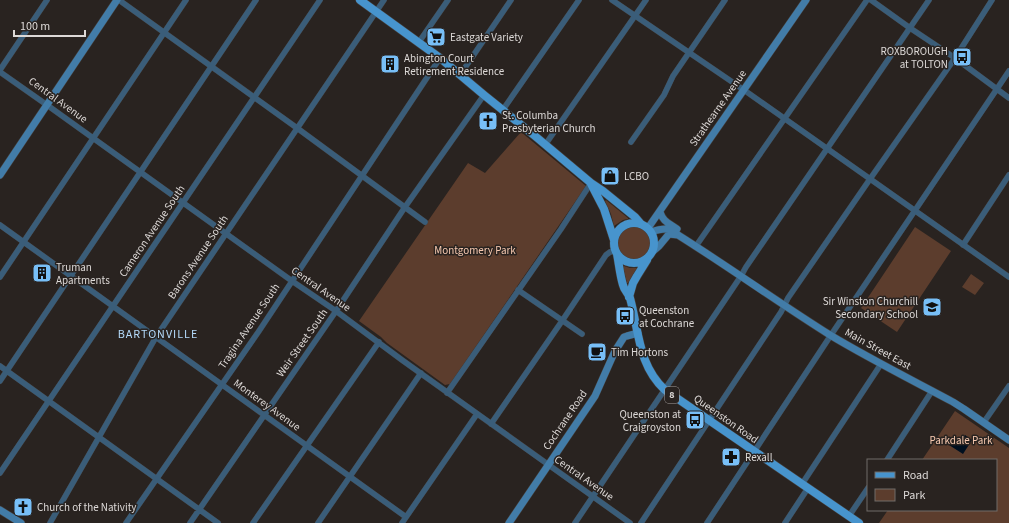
<svg xmlns="http://www.w3.org/2000/svg" width="1009" height="523" font-family="'Source Sans 3',sans-serif">
  <rect width="100%" height="100%" fill="#292320"/>
  <path fill="#5c3d2d" d="M521 132 586 186 450 384 445 385 387 343 381 337 359 321 468 163 485 173Z
    M606 200 628 218V219L623 220 614 226 611 214 605 201Z
    M617 243a17 17 0 1 1 34 0a17 17 0 1 1-34 0Z
    M915 227 951 251 897 332 861 308Z
    M624 266 630 268H637L628 283H627L623 267Z
    M971 274 984 283 975 295 962 287Z
    M955 411 1009 448V523H879L888 510H996V460H922Z"/>
  <path fill="#000f1f" d="M965 435 972 440 963 454 949 445 953 440 959 444Z"/>
  <g fill="none" stroke-linecap="round" stroke-linejoin="round">
    <g stroke="#46403d" stroke-width="6">
      <path id="street" d="M119 0 297 128 425 222
        M612 0 744 90 1009 277
        M871 0 910 28 955 58 1009 98
        M419 42 448 0
        M0 70 47 0
        M0 72 47 105 292 281 336 311 402 360 630 523
        M460 75 511 0
        M502 111 579 0
        M631 142 664 95 673 76 725 0
        M545 145 646 0
        M0 225 406 517
        M963 245 1009 175
        M696 246 867 0
        M0 277 186 0
        M518 290 582 334
        M0 366 218 523
        M0 381 256 0
        M447 393 561 229 591 183
        M984 422 1009 386
        M491 424 562 321 606 255 610 252 615 251
        M887 460 932 391
        M0 473 320 0
        M802 484 881 364
        M849 516 868 488
        M50 523 156 337 384 0
        M126 523 259 331 440 58
        M190 523 336 311 405 207 484 95
        M253 523 379 342
        M318 523 421 373
        M402 523 477 414
        M575 523 741 276 746 267 929 0
        M641 523 781 312 788 298 870 179 955 58 992 0
        M707 523 831 335 1009 71
        M785 523 808 488"/>
    </g>
    <g stroke="#46403d" stroke-width="8">
      <path id="secondary" d="M0 175 117 0
        M660 212C663 222 669 223 677 229
        M648 228 806 0
        M651 232C660 229 671 226 678 235 729 267 779 303 830 335 870 359 912 380 953 402L964 409 1009 440
        M652 252 659 246 669 234 678 235
        M0 510 21 523
        M509 523 595 396 615 351 624 337 627 336 638 333"/>
    </g>
    <g stroke="#46403d" stroke-width="9">
      <path id="primary" d="M360 0 440 58 484 95 535 136 591 183 603 191 635 217 641 224
        M591 184 604 209 614 240
        M614 243a20 20 0 1 1 40 0a20 20 0 1 1-40 0Z
        M617 254C619 264 620 275 623 285 624 290 628 293 630 298 639 331 638 365 665 390L859 523
        M629 297 633 283 637 276 647 260"/>
    </g>
    <use href="#street" stroke="#3a5d79" stroke-width="5.5"/>
    <use href="#secondary" stroke="#427ca8" stroke-width="7"/>
    <use href="#primary" stroke="#4794cd" stroke-width="8"/>
  </g>
  <defs>
    <g id="supermarket-square" transform="scale(1)"><rect x="-9" y="-9" width="18" height="18" rx="4" fill="#78bff7" stroke="#292320"/><path d="M-6-5.5h2.5l.6 2H6L4.5 2H-2.5L-4.4-4H-6ZM-1.5 3.2a1.3 1.3 0 1 0 .1 0ZM3 3.2a1.3 1.3 0 1 0 .1 0Z" fill="#111"/></g>
    <g id="bus-square" transform="scale(1)"><rect x="-9" y="-9" width="18" height="18" rx="4" fill="#78bff7" stroke="#292320"/><path d="M-5-6H5V4H4V6H2V4H-2V6H-4V4H-5ZM-3.5-4V0h7V-4ZM-3.5 1.2v1.5H-2V1.2ZM2 1.2v1.5H3.5V1.2Z" fill="#111"/></g>
    <g id="building-square" transform="scale(1)"><rect x="-9" y="-9" width="18" height="18" rx="4" fill="#78bff7" stroke="#292320"/><path d="M-4-6H4V6H1V3H-1V6H-4ZM-2.5-4.3h1.7v1.8h-1.7ZM.8-4.3h1.7v1.8H.8ZM-2.5-1h1.7V.8h-1.7ZM.8-1h1.7V.8H.8Z" fill="#111"/></g>
    <g id="church-square" transform="scale(1)"><rect x="-9" y="-9" width="18" height="18" rx="4" fill="#78bff7" stroke="#292320"/><path d="M-1.2-6h2.4v3.5h3.3v2.4h-3.3V6h-2.4V-.1h-3.3v-2.4h3.3Z" fill="#111"/></g>
    <g id="shop-square" transform="scale(1)"><rect x="-9" y="-9" width="18" height="18" rx="4" fill="#78bff7" stroke="#292320"/><path d="M-5-2.5h2.3a2.7 3.5 0 0 1 5.4 0H5L5.5 6h-11ZM-1.5-2.5h3a1.5 2.3 0 0 0-3 0Z" fill="#111"/></g>
    <g id="school-square" transform="scale(1)"><rect x="-9" y="-9" width="18" height="18" rx="4" fill="#78bff7" stroke="#292320"/><path d="M0-5L7-2L0 1L-7-2ZM-4 1L0 2.5L4 1V4Q0 6-4 4Z" fill="#111"/></g>
    <g id="cafe-square" transform="scale(1)"><rect x="-9" y="-9" width="18" height="18" rx="4" fill="#78bff7" stroke="#292320"/><path d="M-5.5-4.5H6V0H3Q3 3.5 0 3.5H-2.5Q-5.5 3.5-5.5 0ZM3-3.2v2h1.7v-2ZM-6 4.5H4V6H-6Z" fill="#111"/></g>
    <g id="pharmacy-square" transform="scale(1)"><rect x="-9" y="-9" width="18" height="18" rx="4" fill="#78bff7" stroke="#292320"/><path d="M-2-6h4v4h4v4h-4v4h-4v-4h-4v-4h4Z" fill="#111"/></g>
  </defs>
  <g fill-rule="evenodd">
    <use href="#supermarket-square" x="436" y="37"/>
    <use href="#bus-square" x="962" y="57"/>
    <use href="#building-square" x="390" y="64"/>
    <use href="#church-square" x="488" y="121"/>
    <use href="#shop-square" x="610" y="176"/>
    <use href="#building-square" x="42" y="273"/>
    <use href="#school-square" x="932" y="307"/>
    <use href="#bus-square" x="625" y="316"/>
    <use href="#cafe-square" x="597" y="352"/>
    <use href="#bus-square" x="695" y="420"/>
    <use href="#pharmacy-square" x="731" y="457"/>
    <use href="#church-square" x="23" y="507"/>
  </g>
  <g text-anchor="middle" dominant-baseline="central" stroke-width="3" stroke-linejoin="round" paint-order="stroke">
    <rect fill="#292320" stroke="#a7a2a0" stroke-width="1" x="665" y="387" width="14" height="16" rx="3"/>
    <g font-size="10" font-weight="bold" fill="#ddd9d7">
      <text x="672" y="395">8</text>
    </g>
    <g font-size="11" fill="#ddd9d7" stroke="#292320" text-anchor="start">
      <text x="450" y="37">Eastgate Variety</text>
      <text x="948" y="51" text-anchor="end">ROXBOROUGH<tspan x="948" dy="13">at TOLTON</tspan></text>
      <text x="404" y="58">Abington Court<tspan x="404" dy="13">Retirement Residence</tspan></text>
      <text x="502" y="115">St. Columba<tspan x="502" dy="13">Presbyterian Church</tspan></text>
      <text x="624" y="176">LCBO</text>
      <text x="56" y="267">Truman<tspan x="56" dy="13">Apartments</tspan></text>
      <text x="918" y="301" text-anchor="end">Sir Winston Churchill<tspan x="918" dy="13">Secondary School</tspan></text>
      <text x="639" y="310">Queenston<tspan x="639" dy="13">at Cochrane</tspan></text>
      <text x="611" y="352">Tim Hortons</text>
      <text x="681" y="414" text-anchor="end">Queenston at<tspan x="681" dy="13">Craigroyston</tspan></text>
      <text x="745" y="457">Rexall</text>
      <text x="37" y="507">Church of the Nativity</text>
    </g>
    <g font-size="11" fill="#ddd9d7" stroke="#292320">
      <text transform="translate(58 100) rotate(36)">Central Avenue</text>
      <text transform="translate(718 108) rotate(-55)">Strathearne Avenue</text>
      <text transform="translate(152 231) rotate(-56)">Cameron Avenue South</text>
      <text transform="translate(198 257) rotate(-56)">Barons Avenue South</text>
      <text transform="translate(321 289) rotate(35)">Central Avenue</text>
      <text transform="translate(249 326) rotate(-56)">Tragina Avenue South</text>
      <text transform="translate(302 343) rotate(-55)">Weir Street South</text>
      <text transform="translate(878 349) rotate(29)">Main Street East</text>
      <text transform="translate(267 405) rotate(36)">Monterey Avenue</text>
      <text transform="translate(726 419) rotate(35)">Queenston Road</text>
      <text transform="translate(565 420) rotate(-56)">Cochrane Road</text>
      <text transform="translate(584 478) rotate(35)">Central Avenue</text>
    </g>
    <g font-size="11" fill="#f7c9b0" stroke="#292320">
      <text x="475" y="250">Montgomery Park</text>
      <text x="961" y="440">Parkdale Park</text>
    </g>
    <g font-size="12" letter-spacing="1" fill="#b4dafa" stroke="#292320">
      <text x="158" y="334">BARTONVILLE</text>
    </g>
  </g>
  <rect x="867" y="459" width="130" height="52" fill="#292320" stroke="#716c69"/>
  <rect x="875" y="472" width="20" height="6" fill="#4794cd" stroke="#716c69"/>
  <text x="903" y="479" font-size="12" fill="#ddd9d7">Road</text>
  <rect x="875" y="489" width="20" height="12" fill="#5c3d2d" stroke="#716c69"/>
  <text x="903" y="499" font-size="12" fill="#ddd9d7">Park</text>
  <path d="M14 30v6h71v-6" fill="none" stroke="#ddd9d7" stroke-width="2"/>
  <text x="20" y="30" font-size="12" fill="#ddd9d7" stroke="#292320" stroke-width="3" paint-order="stroke">100 m</text>
</svg>
